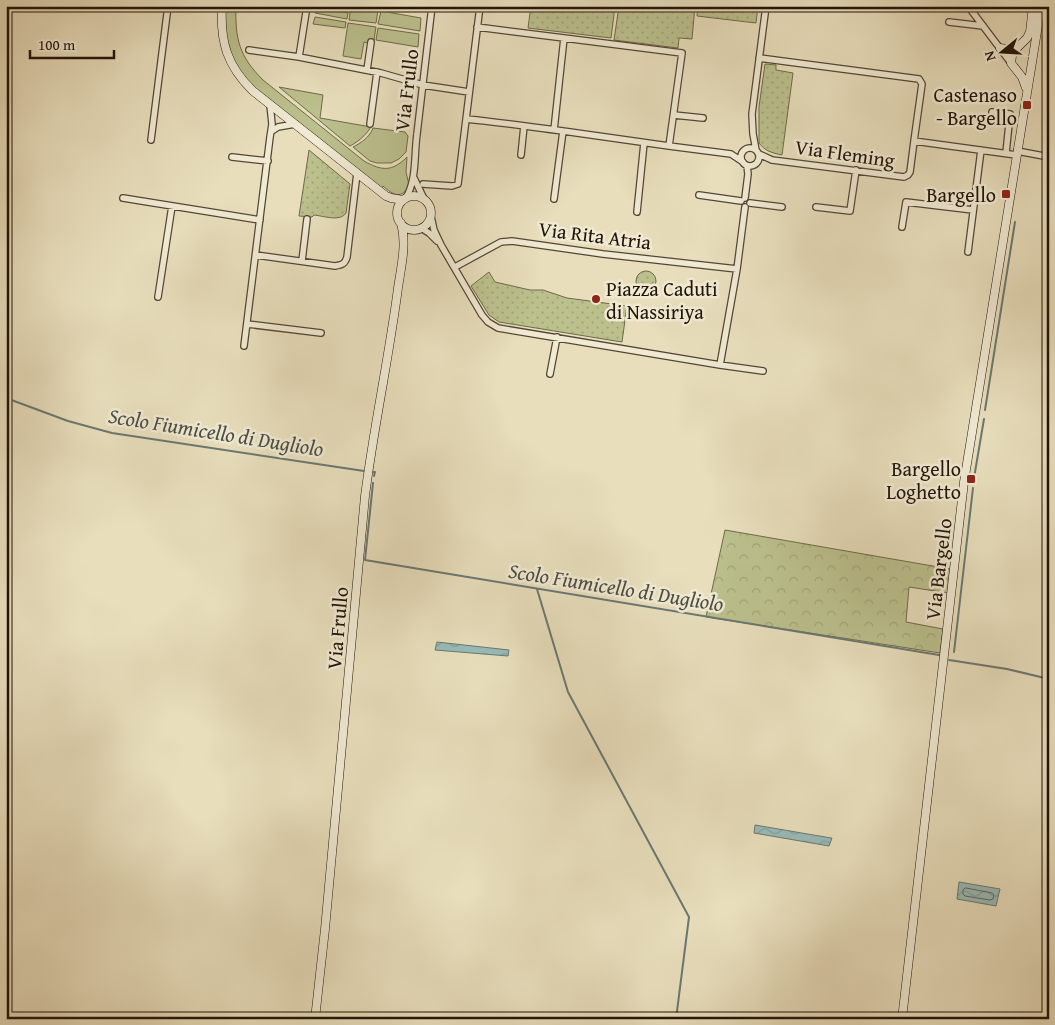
<svg xmlns="http://www.w3.org/2000/svg" width="1055" height="1025" font-family="'Gentium Book Plus',serif">
  <defs>
    <pattern id="forest-crowns" width="20" height="18" patternUnits="userSpaceOnUse" patternTransform="scale(1.25)"><rect width="20" height="18" fill="#bbc08d"/><path d="M2 6a3 3 0 1 1 6 0M12 15a3 3 0 1 1 6 0" fill="none" stroke="#a0a478"/></pattern>
    <pattern id="park-dots" width="8" height="8" patternUnits="userSpaceOnUse" patternTransform="scale(1.25)"><rect width="8" height="8" fill="#bbc08d"/><path d="M2 2h.1M6 6h.1" fill="none" stroke="#a0a478" stroke-width="1.8" stroke-linecap="round"/></pattern>
    <pattern id="water-waves" width="16" height="10" patternUnits="userSpaceOnUse" patternTransform="scale(1.25)"><rect width="16" height="10" fill="#99bbb8"/><path d="M0 5q4-4 8 0t8 0" fill="none" stroke="#84a09d"/></pattern>
  </defs>
  <rect width="100%" height="100%" fill="#e8debc"/>
  <filter id="stains"><feTurbulence type="fractalNoise" baseFrequency=".004" numOctaves="4"/><feColorMatrix values="0 0 0 0 .2 0 0 0 0 .09 0 0 0 0 .02 0 0 0 .5 -.17"/></filter>
  <radialGradient id="worn" r=".72"><stop offset=".6" stop-color="#630" stop-opacity="0"/><stop offset="1" stop-color="#630" stop-opacity=".3"/></radialGradient>
  <path fill="#bbc08d" stroke="#6e6a4a" d="M225 6H236C235 39 239 56 263 80L364 161C382 171 392 172 407 157L406 172 409 185C402 200 393 195 383 186L382 188 257 90C252 84 245 78 241 72 226 53 224 29 225 6Z
    M351 6H374L373 9 378 10 376 23 349 20Z
    M316 7 348 13 347 19 315 13Z
    M381 11 421 18 420 31 378 24Z
    M315 17 346 22 345 28 313 24Z
    M348 23 376 27 374 40 369 39 368 43 364 42 361 59 343 56Z
    M378 28 419 34 418 47 376 40Z
    M279 87 323 95 320 118 371 127C365 136 359 141 350 146Z
    M373 128 405 132 408 136 406 152 399 159 391 163H377L370 161 353 147C361 143 370 137 373 128Z"/>
  <path fill="url(#forest-crowns)" stroke="#6e6a4a" d="M725 530 950 569 948 593 909 587 906 622 943 629 940 653 706 617Z"/>
  <path fill="url(#park-dots)" stroke="#6e6a4a" d="M531 6H615L611 38 528 28Z
    M619 6H695L692 39 679 38 678 48 614 40Z
    M698 6H758L756 23 697 16Z
    M765 64 776 65V70L793 73 782 155C772 153 765 151 759 143V107Z
    M309 150 350 184 346 213C340 222 324 216 314 215L312 217 299 216Z
    M636 281a10 10 0 1 1 20 0a10 10 0 1 1-20 0Z
    M489 272 495 282 530 290H543L567 298 627 306 622 342 499 322 489 315 471 286Z"/>
  <path fill="url(#water-waves)" stroke="#697872" d="M437 642 509 650 508 656 435 650Z
    M755 825 831 838H832L829 846 754 833Z
    M959 882 1000 889 996 906 957 899Z"/>
  <g fill="none" stroke-linecap="round" stroke-linejoin="round">
    <path stroke="#5e6760" stroke-width="1" d="M966 888 992 893 994 895 993 899 990 900 965 896 963 894V890Z"/>
    <path stroke="#697872" stroke-width="2" d="M6 398 68 421 112 433 364 471
      M985 410 1015 222
      M373 472H375L374 476
      M974 478 984 419
      M373 483 365 560 939 655
      M537 589 568 692 689 917 676 1019
      M954 652 973 488
      M949 660 1007 669 1049 679"/>
    <g stroke="#544635" stroke-width="8">
      <path id="street" d="M968 6 1011 63
        M949 22 983 26
        M477 27 564 38
        M249 50 299 57 381 73 423 85 469 92
        M299 57 307 6
        M759 58 919 79 922 84 914 141 1016 155
        M367 70 371 42
        M992 112 1010 114 1006 153
        M674 115 703 118
        M466 119C498 122 531 127 563 131L669 146 682 53 564 38 554 130
        M370 124 377 72
        M272 131 278 127 295 124
        M151 140 168 6
        M669 146 731 154 743 162
        M741 157a9 9 0 1 1 18 0a9 9 0 1 1-18 0Z
        M756 150 753 134 752 114 766 6
        M1017 151 1049 157
        M759 154 772 160 904 177 908 175 910 172 914 141
        M521 155 524 126
        M232 157 268 161
        M414 178 424 199
        M423 184 452 186 458 184 480 6
        M699 195 741 201
        M123 198 260 220
        M406 198C417 179 414 155 417 134 422 91 427 49 432 6
        M745 198 748 174 747 166
        M554 199 563 131
        M750 203 782 207
        M745 207 737 269 720 365 763 371
        M816 207 850 211 856 170
        M637 212 644 143
        M431 216 434 230 441 245 482 315 488 322 498 328 720 365
        M902 227 906 202 973 210
        M421 228 429 233 437 241
        M968 252 981 150
        M256 255 335 266C342 265 345 264 347 257L357 173
        M302 261 307 219
        M455 267 501 242 512 241 603 254 737 269
        M158 297 172 206
        M247 324 321 333
        M244 346 270 137 272 124 270 105
        M550 374 557 337"/>
    </g>
    <g stroke="#221308" stroke-width="9">
      <path id="secondary" d="M222 6C220 42 227 66 253 91L386 196 391 198 403 200
        M1000 48 1007 49 1016 47
        M1026 88 1022 77 1011 63 1012 56 1014 51 1027 38 1030 32 1033 6
        M397 213a17 17 0 1 1 34 0a17 17 0 1 1-34 0Z
        M315 1019 325 929 365 496C374 426 389 357 398 288 401 267 407 244 401 223
        M902 1019 964 482 1040 13 1042 6"/>
    </g>
    <use href="#street" stroke="#f0ead3" stroke-width="5.5"/>
    <use href="#secondary" stroke="#f0ead3" stroke-width="8"/>
  </g>
  <g fill="#8f2418" stroke="#f0ead3" stroke-width="2">
    <rect x="1022" y="100" width="10" height="10" rx="2.5"/>
    <rect x="1001" y="189" width="10" height="10" rx="2.5"/>
    <circle cx="596" cy="299" r="5"/>
    <rect x="966" y="474" width="10" height="10" rx="2.5"/>
  </g>
  <g text-anchor="middle" dominant-baseline="central" stroke-width="5" stroke-linejoin="round" paint-order="stroke">
    <g font-size="20" fill="#221308" stroke="#f0ead3">
      <text transform="translate(406 90) rotate(-83)">Via Frullo</text>
      <text transform="translate(845 153) rotate(8)">Via Fleming</text>
      <text transform="translate(595 235) rotate(7)">Via Rita Atria</text>
      <text transform="translate(938 569) rotate(-83)">Via Bargello</text>
      <text transform="translate(337 628) rotate(-85)">Via Frullo</text>
    </g>
    <g font-size="20" fill="#221308" stroke="#f0ead3" text-anchor="end">
      <text x="1017" y="94">Castenaso<tspan x="1017" dy="23">- Bargello</tspan></text>
      <text x="996" y="194">Bargello</text>
      <text x="606" y="288" text-anchor="start">Piazza Caduti<tspan x="606" dy="23">di Nassiriya</tspan></text>
      <text x="961" y="468">Bargello<tspan x="961" dy="23">Loghetto</tspan></text>
    </g>
    <g font-size="21" font-style="italic" fill="#4c4e46" stroke="#f0ead3">
      <text transform="translate(216 432) rotate(9)">Scolo Fiumicello di Dugliolo</text>
      <text transform="translate(616 587) rotate(9)">Scolo Fiumicello di Dugliolo</text>
    </g>
  </g>
  <rect width="1055" height="1025" fill="none" stroke="#e8debc" stroke-width="25"/>
  <rect x="8" y="8" width="1040" height="1010" fill="none" stroke="#221308" stroke-width="2.5"/>
  <rect x="12" y="12" width="1030" height="1000" fill="none" stroke="#221308"/>
  <g transform="translate(1002 52) rotate(252)" stroke="#f0ead3" stroke-width="4" paint-order="stroke">
  <path d="M0-4L9 19L0 12L-9 19Z" fill="#221308"/>
  <text y="-8" font-size="14" font-weight="bold" text-anchor="middle" fill="#221308">N</text>
  </g>
  <path d="M30 50v8h84v-8" fill="none" stroke="#221308" stroke-width="2.5"/>
  <text x="38" y="50" font-size="15" fill="#221308" stroke="#f0ead3" stroke-width="4" paint-order="stroke">100 m</text>
  <rect width="100%" height="100%" filter="url(#stains)"/>
  <rect width="100%" height="100%" fill="url(#worn)"/>
</svg>
